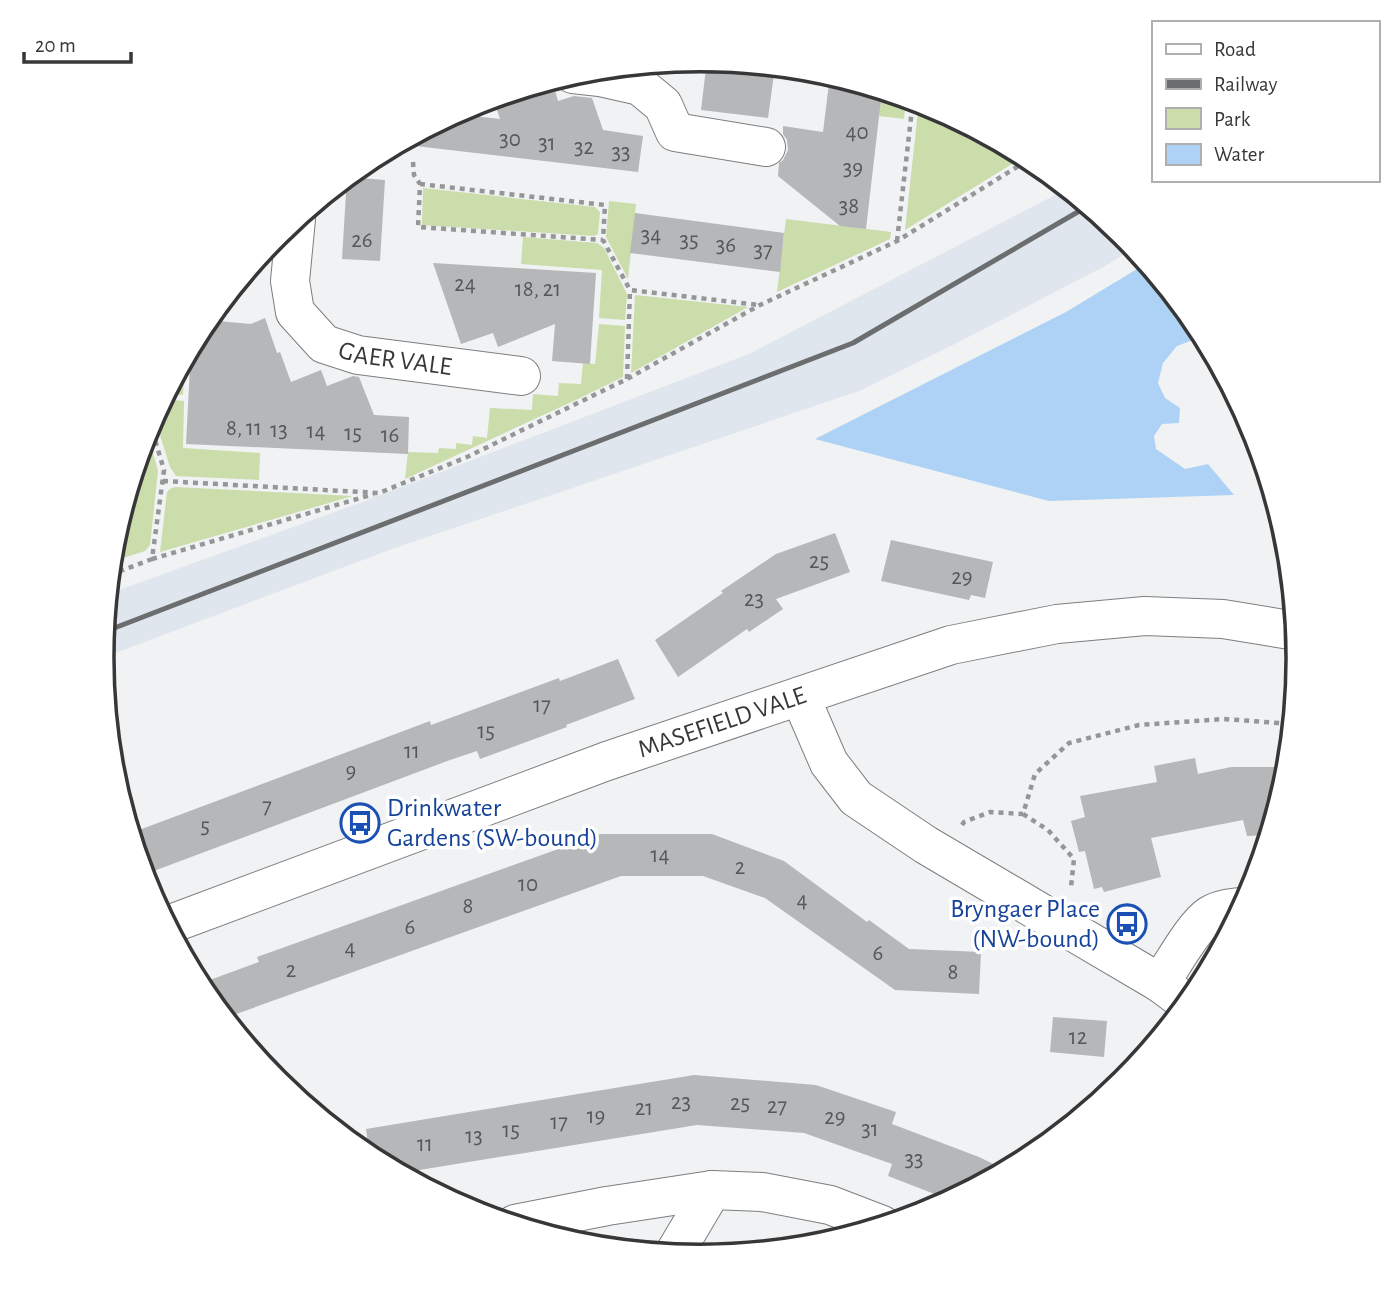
<svg xmlns="http://www.w3.org/2000/svg" width="1400" height="1316" font-family="'Alegreya Sans',sans-serif">
  <rect width="100%" height="100%" fill="#f0f2f3"/>
  <path fill="#dfe6ed" d="M1065 187 1123 235 1134 248 1105 266 953 345 859 391 392 549 102 658 108 594 365 501 749 354 1055 195Z"/>
  <path fill="#caddab" d="M882 91 906 98 904 119 879 116Z
    M919 102 929 105 1025 156 905 230Z
    M423 188 595 207 600 212 598 234 594 236 422 225Z
    M609 201 636 204 628 279 606 237Z
    M786 219 891 232 890 239 777 292Z
    M523 237 597 243 604 248 627 294 625 320 599 318 602 270 521 264Z
    M635 295 748 307 631 373Z
    M599 324 625 326 623 377 578 399 405 479 408 452 438 453 439 448 456 449V443L472 445 473 436 487 438 490 408 532 410 533 394 558 396 559 383 581 384 583 363 595 364Z
    M185 357 183 395 166 393Z
    M163 399 184 401 183 448 260 453 259 480 176 476 170 467 154 416Z
    M147 430 158 471 150 545 145 551 111 562 113 541Z
    M175 487 353 496 160 552 167 492 170 489Z"/>
  <path fill="#add2f5" d="M1147 263 1198 326 1203 336 1177 346 1163 363 1158 383 1165 398 1180 408 1179 423 1162 424 1154 436 1156 449 1185 469 1208 464 1234 495 1049 501 815 439 1066 312Z"/>
  <path fill="#b5b7b9" d="M707 60 775 67 768 118 701 110Z
    M830 75 882 91 866 229 840 226 778 176 779 163 783 160 788 150 787 140 783 134V126L823 132Z
    M554 87 558 101 574 96 592 98 603 130 643 136 638 172 398 144 455 114 500 119 493 98 520 90 522 97Z
    M347 177 385 180 380 261 342 259Z
    M635 213 784 233 780 272 630 253Z
    M433 263 596 273 590 364 552 361 555 324 498 347 493 333 461 344Z
    M265 318 277 353 280 352 291 382 321 370 327 386 353 376 359 377 374 415 409 417 408 454 186 444 191 347 203 325 207 320 251 324Z
    M835 533 850 572 776 599 783 609 749 632 747 629 678 677 655 640 723 593 721 591 776 554Z
    M891 540 993 562 985 598 971 595 969 600 881 581Z
    M618 659 635 699 566 725 567 727 480 759 477 751 450 760 143 875 131 833 430 721 431 725 559 678 560 681Z
    M1195 758 1198 774 1231 767H1288L1287 775 1269 835 1247 836 1243 820 1151 838 1161 877 1104 892 1102 887 1094 889 1085 851 1079 852 1071 821 1085 817 1080 796 1157 782 1154 766Z
    M600 834H712L784 861 867 922 869 920 909 949 981 952 979 994 895 990 765 898 703 876H621L225 1018 199 984 259 962 257 957Z
    M1053 1017 1107 1021 1104 1057 1050 1052Z
    M694 1075 816 1085 896 1112 892 1124 979 1157 1006 1170 950 1200 888 1176 892 1164 804 1133 697 1125 401 1173 370 1157 366 1129Z"/>
  <g fill="none" stroke-linecap="round" stroke-linejoin="round">
    <g stroke="#7c7e7f" stroke-width="40">
      <g id="minor">
        <path d="M573 74 600 77 640 86 663 105 675 132 766 147"/>
        <path id="s1" d="M296 219 290 281 295 312 324 344 358 355 521 376"/>
        <path d="M800 696 829 763 856 798 926 845 1160 983 1187 1003"/>
        <path d="M1160 983C1172 966 1194 925 1210 915 1220 909 1231 908 1242 907"/>
        <path d="M515 1224 607 1206 712 1190 762 1192 830 1205 882 1225"/>
        <path d="M674 1254 712 1190"/>
      </g>
    </g>
    <g stroke="#7c7e7f" stroke-width="40">
      <g id="tertiary">
        <path id="s2" d="M168 925 607 761 951 645 1057 624 1145 616 1223 619 1296 631"/>
      </g>
    </g>
    <path stroke="#959697" stroke-width="4.5" stroke-dasharray="5 5" stroke-linecap="butt" d="M413 162 414 175 420 184 418 227 603 240
      M420 184 605 205 603 240 630 290 759 305
      M897 241 913 100
      M627 379 630 290
      M163 481 379 493 467 457 627 379 760 305 897 241 1030 159
      M152 559 374 494
      M110 575 152 559 164 470 150 423
      M1023 814 1048 830 1074 859 1071 887
      M962 825 964 822 990 812 1023 814 1035 774 1069 743 1139 725 1224 719 1292 724"/>
    <use href="#minor" stroke="#fff" stroke-width="38"/>
    <use href="#tertiary" stroke="#fff" stroke-width="38"/>
    <path stroke="#6c6d6e" stroke-width="5" d="M104 632 853 343 1088 206"/>
  </g>
  <defs>
    <g id="bus-ring" transform="scale(2.0125)"><circle r="9.5" fill="#fff" stroke="#1a4fb4" stroke-width="1.5"/><path d="M-5-6H5V4H4V6H2V4H-2V6H-4V4H-5ZM-3.5-4V0h7V-4ZM-3.5 1.2v1.5H-2V1.2ZM2 1.2v1.5H3.5V1.2Z" fill="#1a4fb4"/></g>
  </defs>
  <g fill-rule="evenodd">
    <use href="#bus-ring" x="360" y="823"/>
    <use href="#bus-ring" x="1127" y="924"/>
  </g>
  <g text-anchor="middle" dominant-baseline="central" stroke-width="7" stroke-linejoin="round" paint-order="stroke">
    <g font-size="23" fill="#565758">
      <text x="857" y="132">40</text>
      <text x="510" y="139">30</text>
      <text x="547" y="143">31</text>
      <text x="584" y="147">32</text>
      <text x="621" y="152">33</text>
      <text x="853" y="168">39</text>
      <text x="849" y="206">38</text>
      <text x="651" y="235">34</text>
      <text x="362" y="240">26</text>
      <text x="689" y="240">35</text>
      <text x="726" y="245">36</text>
      <text x="763" y="250">37</text>
      <text x="465" y="284">24</text>
      <text x="538" y="289">18, 21</text>
      <text x="244" y="428">8, 11</text>
      <text x="279" y="430">13</text>
      <text x="316" y="431">14</text>
      <text x="353" y="433">15</text>
      <text x="390" y="435">16</text>
      <text x="819" y="561">25</text>
      <text x="962" y="577">29</text>
      <text x="754" y="599">23</text>
      <text x="542" y="705">17</text>
      <text x="486" y="731">15</text>
      <text x="412" y="751">11</text>
      <text x="351" y="771">9</text>
      <text x="267" y="806">7</text>
      <text x="205" y="826">5</text>
      <text x="660" y="855">14</text>
      <text x="740" y="867">2</text>
      <text x="528" y="884">10</text>
      <text x="802" y="900">4</text>
      <text x="468" y="906">8</text>
      <text x="410" y="927">6</text>
      <text x="350" y="948">4</text>
      <text x="878" y="953">6</text>
      <text x="291" y="970">2</text>
      <text x="953" y="972">8</text>
      <text x="1078" y="1037">12</text>
      <text x="681" y="1102">23</text>
      <text x="740" y="1103">25</text>
      <text x="777" y="1106">27</text>
      <text x="644" y="1108">21</text>
      <text x="596" y="1116">19</text>
      <text x="835" y="1117">29</text>
      <text x="559" y="1122">17</text>
      <text x="870" y="1129">31</text>
      <text x="511" y="1130">15</text>
      <text x="474" y="1136">13</text>
      <text x="425" y="1144">11</text>
      <text x="914" y="1159">33</text>
    </g>
    <g font-size="26" fill="#373738" stroke="#fff">
      <text stroke="none"><textPath href="#s1" startOffset="210">GAER VALE</textPath></text>
      <text stroke="none"><textPath href="#s2" startOffset="590">MASEFIELD VALE</textPath></text>
    </g>
    <g font-size="26" fill="#164399" stroke="#fff" text-anchor="start">
      <text x="387" y="808">Drinkwater<tspan x="387" dy="30">Gardens (SW-bound)</tspan></text>
      <text x="1100" y="909" text-anchor="end">Bryngaer Place<tspan x="1100" dy="30">(NW-bound)</tspan></text>
    </g>
  </g>
  <path d="M0 0H1400V1316H0ZM114 658a586 586 0 1 1 1172 0a586 586 0 1 1-1172 0Z" fill="#fff" fill-rule="evenodd"/>
  <path fill="none" stroke="#373738" stroke-width="3.5" d="M114 658a586 586 0 1 1 1172 0a586 586 0 1 1-1172 0Z"/>
  <rect x="1152" y="21" width="228" height="161" fill="#ffffff" stroke="#afafaf" stroke-width="2"/>
  <rect x="1166" y="44" width="35" height="10" fill="#ffffff" stroke="#afafaf" stroke-width="2"/>
  <text x="1214" y="56" font-size="21" fill="#373738">Road</text>
  <rect x="1166" y="79" width="35" height="10" fill="#6c6d6e" stroke="#afafaf" stroke-width="2"/>
  <text x="1214" y="91" font-size="21" fill="#373738">Railway</text>
  <rect x="1166" y="108" width="35" height="21" fill="#caddab" stroke="#afafaf" stroke-width="2"/>
  <text x="1214" y="126" font-size="21" fill="#373738">Park</text>
  <rect x="1166" y="144" width="35" height="21" fill="#add2f5" stroke="#afafaf" stroke-width="2"/>
  <text x="1214" y="161" font-size="21" fill="#373738">Water</text>
  <path d="M24 52v10h107v-10" fill="none" stroke="#373738" stroke-width="3.5"/>
  <text x="35" y="52" font-size="21" fill="#373738" stroke="#ffffff" stroke-width="5" paint-order="stroke">20 m</text>
</svg>
